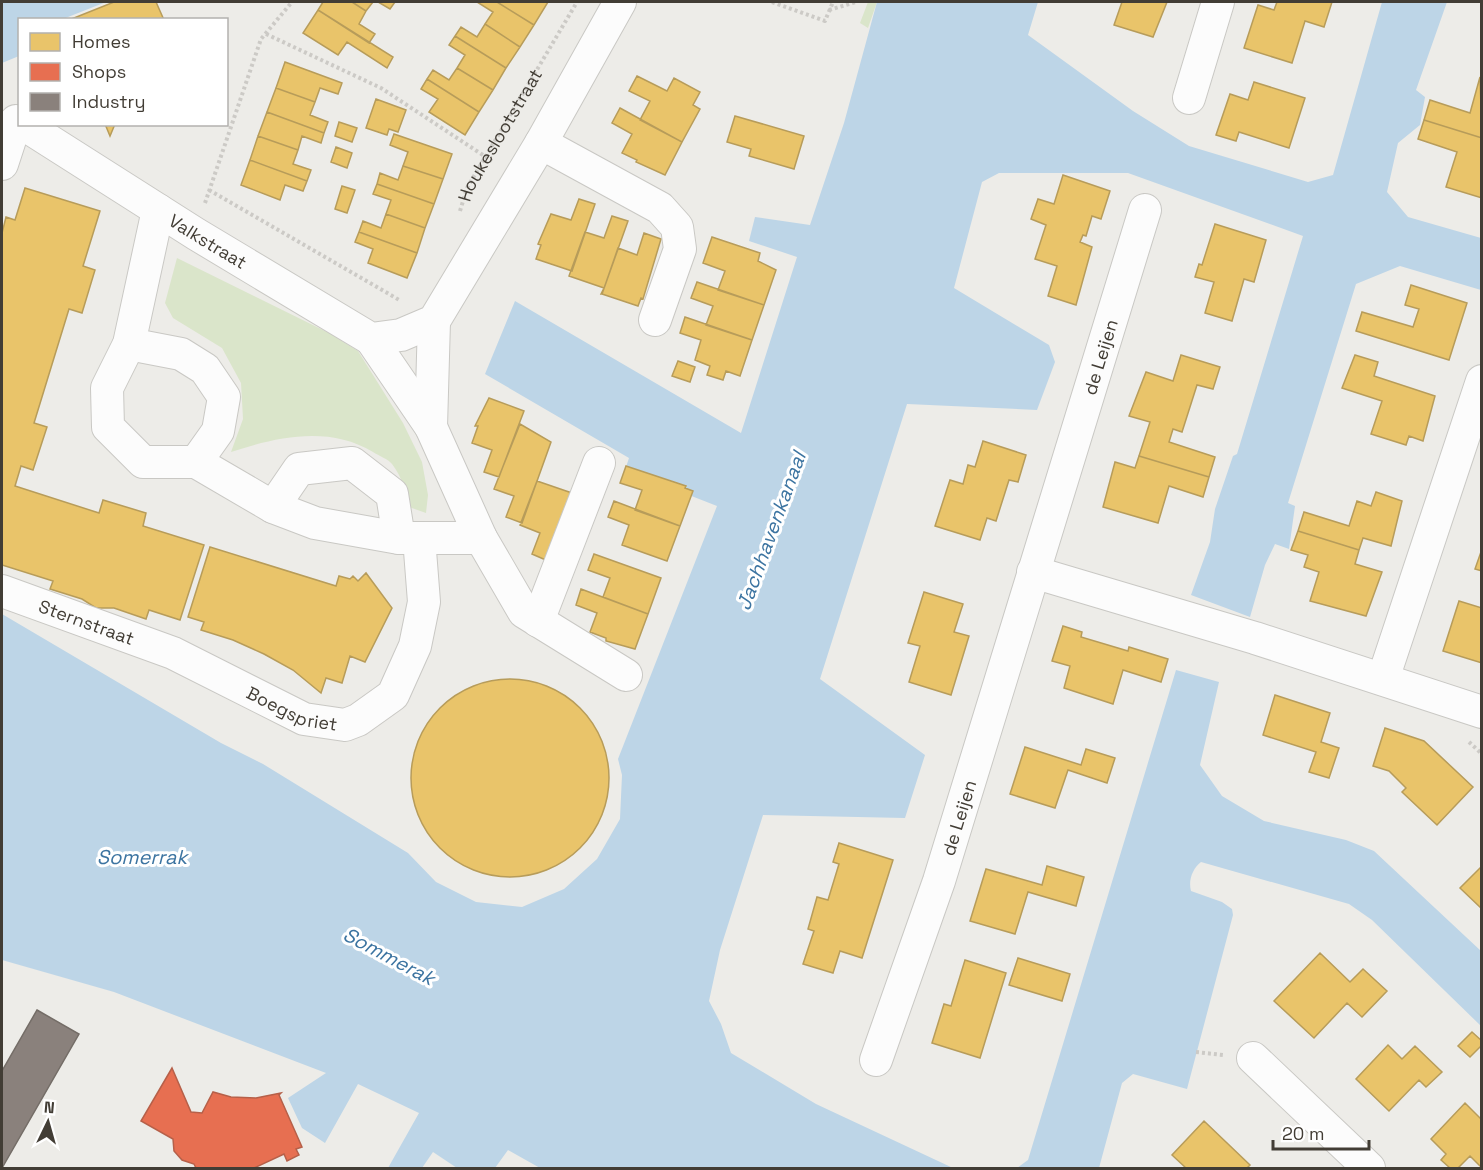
<svg xmlns="http://www.w3.org/2000/svg" width="1483" height="1170" font-family="'Space Grotesk',sans-serif">
  <rect width="100%" height="100%" fill="#edece8"/>
  <path fill="#dae5ca" d="M868 2H877L868 28 860 23Z
    M177 258 329 333 358 351 403 423 422 462 428 495 426 513 409 507C406 492 402 477 392 464 388 459 379 456 373 452 329 425 276 437 231 452L243 419 241 383 222 348 173 318 165 303Z"/>
  <path fill="#bdd5e7" d="M2 2H106L63 19 20 20 19 56 2 63Z
    M877 2H1038L1028 35 1133 111 1189 146 1308 182 1333 175 1382 2H1447L1416 90 1425 97 1420 125 1398 143 1387 192 1408 217 1481 238V290L1400 266 1356 284 1288 503 1295 506 1289 549 1275 544 1265 565 1250 617 1191 595 1210 542 1215 509 1233 456 1237 454 1303 236 1128 173H999L982 182 954 288 1049 345 1055 362 1037 410 907 404 820 679 925 755 905 818 763 815 720 950 709 1001 721 1024 731 1053 816 1104 953 1168H540L508 1150 495 1168H457L433 1152 422 1168H388L419 1113 358 1084 325 1143 302 1128 288 1098 326 1073 114 992 2 960V614L221 743 263 764 408 853 436 882 476 902 522 907 564 889 597 859 620 819 622 775 618 759 717 506 625 470 629 458 485 374 515 301 741 433 797 257 749 241 755 217 810 225 844 123Z
    M1176 670 1219 682 1200 765 1222 796 1264 821 1346 840 1374 851 1481 951V1026L1372 920 1349 904 1201 862C1193 868 1188 880 1191 891L1222 902 1232 909 1233 915 1187 1089 1133 1074 1122 1083 1099 1168H1017L1028 1160Z"/>
  <path fill="#e9c46a" stroke="#b79c5a" stroke-width="1.5" d="M114 2H156L164 20H69Z
    M323 2H352L366 11 359 24 375 34 369 43 318 10Z
    M352 2H373L366 11Z
    M378 2H395L390 9Z
    M477 2H497L534 25 520 47 485 24 493 12Z
    M497 2H548L534 25Z
    M1122 2H1167L1153 37 1114 25Z
    M1277 2H1332L1324 27 1305 21 1292 63 1244 48 1258 5 1274 10Z
    M318 10 393 57 387 68 347 42 338 55 303 33Z
    M485 24 520 47 506 68 455 36 461 27 477 37Z
    M455 36 506 68 493 90 457 68 465 55 449 45Z
    M285 62 342 83 338 94 320 88 315 102 276 88Z
    M457 68 493 90 479 112 427 79 433 70 449 80Z
    M637 76 667 91 674 78 700 92 693 105 700 109 682 142 640 120 650 101 629 91Z
    M1480 77 1482 138 1424 120 1430 100 1470 113Z
    M427 79 479 112 465 135 429 112 438 99 421 89Z
    M1254 82 1305 98 1289 148 1239 132 1236 141 1216 135 1230 94 1248 100Z
    M276 88 315 102 310 115 328 122 324 133 267 112Z
    M376 99 406 110 398 132 389 129 387 135 366 128Z
    M620 108 682 142 665 175 636 162 637 160 622 153 632 134 612 123Z
    M267 112 324 133 321 143 302 136 298 150 258 136Z
    M735 116 804 136 794 169 749 156 751 149 727 142Z
    M1424 120 1482 138V198L1446 187 1457 152 1418 139Z
    M339 122 357 128 352 142 335 136Z
    M105 124H115L110 136Z
    M394 134 452 154 443 179 403 166 408 152 390 145Z
    M258 136 298 150 293 164 311 170 307 181 250 160Z
    M336 147 352 153 347 168 331 162Z
    M250 160 307 181 303 191 285 185 280 200 241 185Z
    M403 166 443 179 434 204 377 184 380 173 398 180Z
    M1063 175 1110 191 1101 219 1092 216 1086 236 1083 235 1080 242 1092 247 1076 305 1048 296 1057 266 1035 259 1046 225 1031 219 1038 199 1054 204Z
    M377 184 434 204 425 228 386 214 391 200 373 194Z
    M342 186 355 190 347 213 335 209Z
    M25 188 100 211 83 266 95 270 82 313 69 309 34 423 47 427 33 470 21 466 15 486 99 513 103 500 146 513 143 526 204 545 180 620 149 610 146 619 114 608H96L82 599 50 589 53 581 2 565V233L6 217 15 220Z
    M579 199 595 204 572 271 536 259 541 245 538 244 551 214 571 220Z
    M386 214 425 228 417 253 359 232 363 221 381 228Z
    M612 216 628 221 602 294H601L604 288 569 276 585 232 604 238Z
    M1215 224 1266 240 1254 282 1244 279 1232 321 1205 313 1214 282 1195 277 1199 264 1202 265Z
    M359 232 417 253 407 278 368 263 373 249 355 242Z
    M644 233 661 239 643 299 641 298 638 306 602 294 618 248 637 255Z
    M712 237 760 253 758 261 776 270 764 305 718 290 725 271 703 263Z
    M697 282 764 305 752 340 706 325 713 306 691 298Z
    M1411 285 1467 303 1449 360 1356 331 1362 312 1413 327 1419 309 1405 305Z
    M685 317 752 340 740 376 726 371 723 380 707 375 710 366 695 360 701 340 680 333Z
    M1181 355 1220 367 1213 389 1197 385 1182 432 1173 429 1169 442 1215 457 1209 477 1139 456 1150 422 1129 416 1146 372 1173 381Z
    M1355 355 1378 362 1374 376 1435 396 1423 441 1409 436 1406 445 1371 434 1382 401 1342 388Z
    M678 361 695 367 690 382 672 376Z
    M489 398 524 411 499 477 484 472 492 450 472 443 478 426H475Z
    M520 424 551 442 522 523 506 517 514 496 494 489Z
    M983 441 1026 455 1018 482 1009 480 996 521 987 518 980 540 935 526 950 480 963 484 968 465 975 467Z
    M1139 456 1209 477 1203 497 1169 486 1158 523 1103 507 1115 462 1135 468Z
    M626 466 686 486 685 488 693 491 680 526 635 510 642 490 620 483Z
    M537 481 572 493 548 561 532 554 540 533 520 525Z
    M1376 492 1402 501 1391 546 1363 538 1359 550 1298 531 1304 512 1349 526 1357 501 1371 506Z
    M614 501 680 526 667 561 622 545 629 525 608 517Z
    M1298 531 1359 550 1355 564 1382 572 1366 616 1310 601 1319 572 1304 567 1308 555 1291 550Z
    M210 547 336 586 339 576 350 579 353 576 358 581 366 573 392 608 365 662 350 656 342 683 326 678 321 693 293 670 264 654 233 640 201 630 204 622 188 617Z
    M1482 549V571L1475 569Z
    M594 554 661 578 648 614 603 597 610 578 588 570Z
    M581 589 648 614 635 649 606 641V638L590 632 597 613 576 605Z
    M924 592 963 604 954 632 969 636 951 695 909 682 920 646 908 643Z
    M1459 601 1482 608V663L1443 651Z
    M1063 626 1082 632 1081 637 1128 651 1129 647 1168 659 1161 682 1123 670 1113 704 1064 688 1070 666 1052 661Z
    M411 778a99 99 0 1 1 198 0a99 99 0 1 1-198 0Z
    M1275 695 1330 713 1321 742 1339 748 1329 778 1309 772 1316 752 1263 735Z
    M1385 728 1424 741 1473 787 1437 825 1402 792 1406 788 1389 771 1373 766Z
    M1025 747 1081 765 1086 749 1115 758 1107 783 1068 770 1055 808 1010 794Z
    M839 843 893 860 862 958 840 951 833 973 803 964 814 931 808 929 817 897 828 900 839 864 833 862Z
    M1047 866 1084 877 1076 906 1028 892 1015 934 970 921 986 869 1042 885Z
    M1482 866V909L1460 888Z
    M1320 953 1350 982 1363 969 1387 991 1362 1017 1347 1003 1314 1038 1274 1001Z
    M1018 958 1070 974 1062 1001 1009 985Z
    M965 960 1006 973 980 1058 932 1043 944 1004 951 1006Z
    M1472 1032 1482 1041V1045L1470 1057 1458 1046Z
    M1388 1045 1402 1059 1415 1046 1442 1072 1426 1087 1419 1080 1389 1111 1356 1079Z
    M1465 1103 1482 1120V1168L1470 1156 1458 1168H1450L1441 1160 1446 1154 1431 1139Z
    M1204 1121 1250 1165 1247 1168H1186L1172 1155Z"/>
  <path fill="#e76f51" stroke="#b66049" stroke-width="1.5" d="M172 1068 191 1112 202 1113 213 1092 231 1097 256 1098 281 1093 279 1095 302 1147 296 1149 299 1155 287 1161 284 1154 254 1168H196L194 1164 182 1160 174 1151 173 1139 141 1121Z"/>
  <path fill="#8a817c" stroke="#746d67" stroke-width="1.5" d="M37 1010 79 1034 2 1168V1071Z"/>
  <g fill="none" stroke-linecap="round" stroke-linejoin="round">
    <g stroke="#c9c8c4" stroke-width="34">
      <g id="minor">
        <path d="M1189 98 1218 2"/>
        <path id="s2" d="M23 124 196 234 371 339 401 335 434 321 541 143 620 2"/>
        <path d="M541 143 660 208 677 227 680 249 655 320"/>
        <path d="M2 164 16 121"/>
        <path d="M158 210 129 344 107 388 108 427 143 462H196L273 507 315 523 399 538H481"/>
        <path d="M371 339 431 427 481 538 524 612 626 675"/>
        <path d="M129 344 181 354 205 369 224 397 218 431 196 462"/>
        <path d="M431 427 434 321"/>
        <path d="M273 507 299 469 352 463 392 494 399 538"/>
        <path d="M1033 572 1255 638 1482 712"/>
        <path id="s3" d="M2 591 173 653 304 719 345 725 358 720 393 695 415 646 424 602 419 538"/>
        <path d="M538 621 599 463"/>
        <path d="M1383 679 1482 381"/>
        <path d="M1253 1058 1369 1168"/>
        <path id="s4" d="M876 1060 939 881 1145 210"/>
      </g>
    </g>
    <g stroke="#cccac6" stroke-width="4" stroke-dasharray="3 3" stroke-linecap="butt">
      <path d="M772 2 825 21 833 2"/>
      <path d="M829 10 856 2"/>
      <path d="M266 34 381 88 492 161"/>
      <path d="M209 190 401 301"/>
      <path d="M205 203 261 39 292 2"/>
      <path id="s1" d="M460 211 467 188 577 2"/>
      <path d="M1469 742 1482 754"/>
      <path d="M1196 1052 1223 1055"/>
    </g>
    <use href="#minor" stroke="#fcfcfc" stroke-width="32"/>
  </g>
  <g text-anchor="middle" dominant-baseline="central" stroke-width="6" stroke-linejoin="round" paint-order="stroke">
    <g font-size="18" fill="#423d35" stroke="#fff">
      <text stroke="none"><textPath href="#s1" startOffset="86">Houkeslootstraat</textPath></text>
      <text stroke="none"><textPath href="#s2" startOffset="219">Valkstraat</textPath></text>
      <text stroke="none"><textPath href="#s4" startOffset="738">de Leijen</textPath></text>
      <text stroke="none"><textPath href="#s3" startOffset="90">Sternstraat</textPath></text>
      <text stroke="none"><textPath href="#s3" startOffset="314">Boegspriet</textPath></text>
      <text stroke="none"><textPath href="#s4" startOffset="256">de Leijen</textPath></text>
    </g>
    <g font-size="20" font-style="italic" fill="#3c74a1" stroke="#fff">
      <text transform="translate(771 531) rotate(-70)">Jachhavenkanaal</text>
      <text x="142" y="857">Somerrak</text>
      <text transform="translate(389 956) rotate(28)">Sommerak</text>
    </g>
  </g>
  <rect width="1483" height="1170" fill="none" stroke="#423d35" stroke-width="6"/>
  <rect x="18" y="18" width="210" height="108" fill="#ffffff" stroke="#b3b1ae" stroke-width="1.5"/>
  <rect x="30" y="33" width="30" height="18" fill="#e9c46a" stroke="#b3b1ae" stroke-width="1.5"/>
  <text x="72" y="48" font-size="18" fill="#423d35">Homes</text>
  <rect x="30" y="63" width="30" height="18" fill="#e76f51" stroke="#b3b1ae" stroke-width="1.5"/>
  <text x="72" y="78" font-size="18" fill="#423d35">Shops</text>
  <rect x="30" y="93" width="30" height="18" fill="#8a817c" stroke="#b3b1ae" stroke-width="1.5"/>
  <text x="72" y="108" font-size="18" fill="#423d35">Industry</text>
  <g transform="translate(48 1122) rotate(5)" stroke="#ffffff" stroke-width="4.5" paint-order="stroke">
  <path d="M0-4.5L10 22L0 15L-10 22Z" fill="#423d35"/>
  <text y="-9" font-size="16" font-weight="bold" text-anchor="middle" fill="#423d35">N</text>
  </g>
  <path d="M1273 1140v9h96v-9" fill="none" stroke="#423d35" stroke-width="3"/>
  <text x="1282" y="1140" font-size="18" fill="#423d35" stroke="#ffffff" stroke-width="4.5" paint-order="stroke">20 m</text>
</svg>
